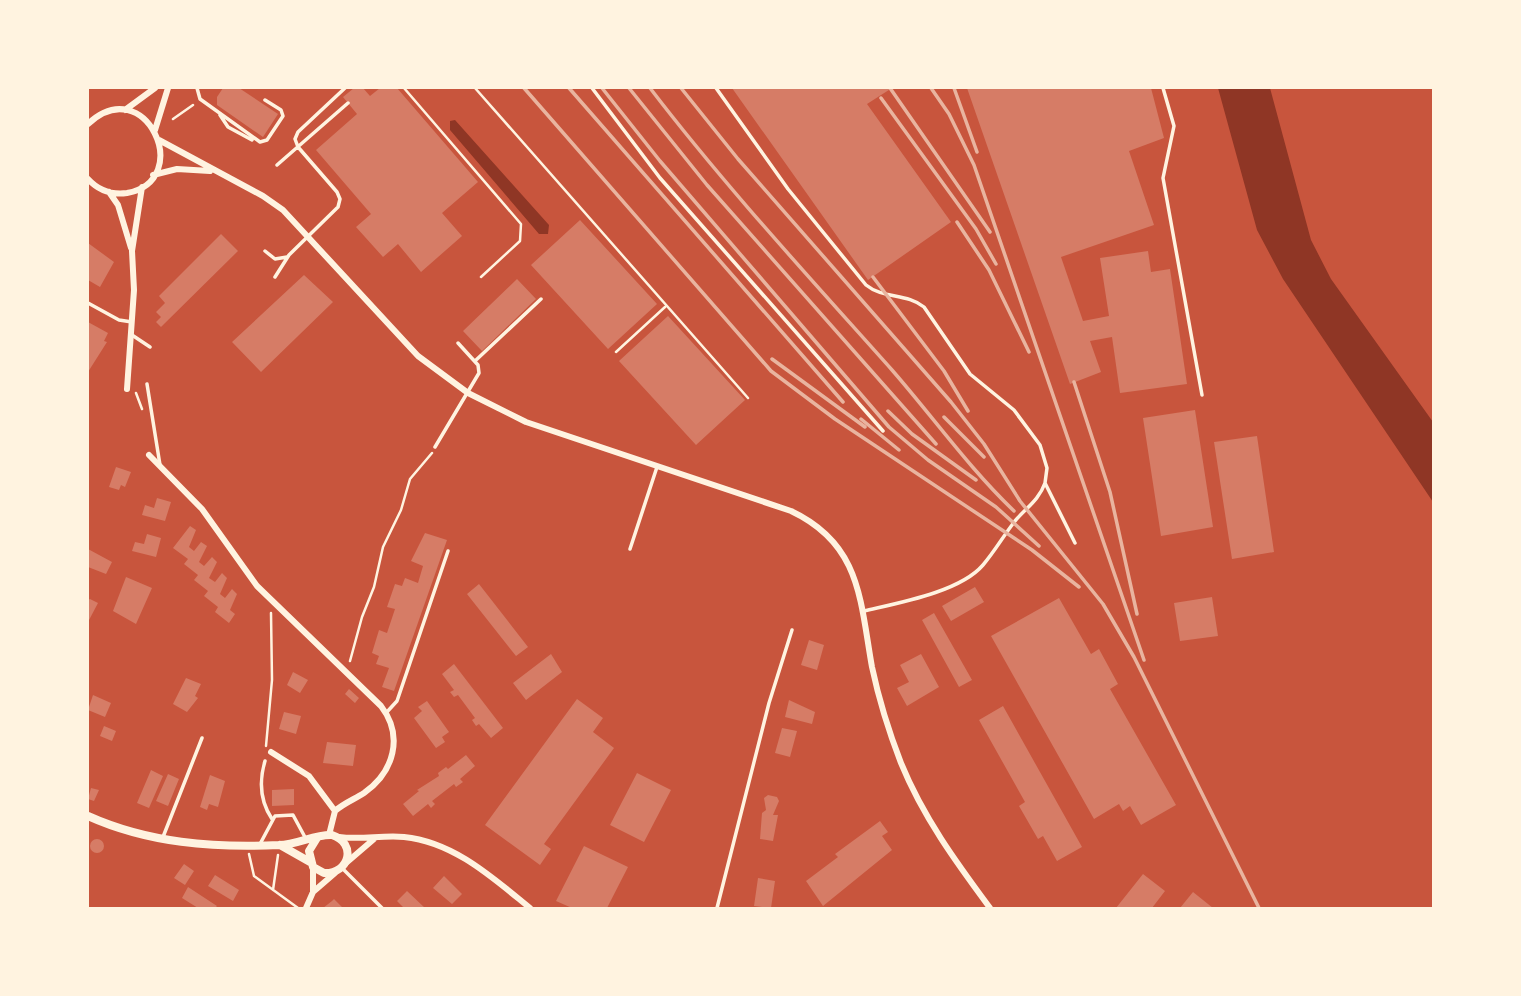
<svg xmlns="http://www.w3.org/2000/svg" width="1521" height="996" font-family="'Roboto Condensed',sans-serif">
  <rect width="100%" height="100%" fill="#c8553d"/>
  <path fill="#8f3625" d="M1218 88H1270L1311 240 1331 279 1433 422V502L1283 279 1257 230Z
    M455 120 549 225 548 234H539L450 130V121Z"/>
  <path fill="#d67c66" d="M223 88H239L278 114 263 137 217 105V97Z
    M354 88H363L370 96 380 88H397L478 182 442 213 462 236 421 272 398 244 383 257 356 227 371 214 316 150 357 114 343 97Z
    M732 88H892L867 104 951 222 868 280Z
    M967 88H1151L1164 138 1129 151 1154 225 1061 257 1083 321 1109 316 1100 258 1148 251 1151 272 1170 269 1187 384 1120 393 1112 337 1090 341 1101 372 1070 384Z
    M580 220 657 304 608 349 531 265Z
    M221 234 238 251 161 327 156 322 161 317 156 312 165 303 159 296Z
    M88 243 114 262 100 287 88 280Z
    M304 275 333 302 261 372 232 342Z
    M517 279 536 299 482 351 463 331Z
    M668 316 745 400 696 445 619 361Z
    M88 322 108 333 104 341 107 342 88 372Z
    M1195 410 1213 527 1161 536 1143 418Z
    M1257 436 1274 552 1232 559 1214 442Z
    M116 467 131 472 125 487 121 485 119 490 109 487Z
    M157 498 171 502 165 521 142 515 145 505 154 508Z
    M190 526 196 530 189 547 194 551 201 542 207 546 199 562 204 566 212 557 217 562 209 578 215 582 222 573 227 578 220 594 225 598 232 589 237 594 230 610 235 614 229 623 215 612 218 607 204 596 208 591 194 580 198 575 184 564 188 559 173 548Z
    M425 533 447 540 394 691 382 687 389 668 376 664 379 656 372 653 379 630 387 633 395 609 387 607 395 584 402 586 405 578 418 583 423 566 411 561Z
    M147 534 161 538 156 557 132 551 135 542 144 544Z
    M88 549 112 562 106 574 88 567Z
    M126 577 152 588 136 624 113 611Z
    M479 584 528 647 516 656 467 594Z
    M975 587 984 602 951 621 942 606Z
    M1212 597 1218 636 1180 641 1174 603Z
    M1059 598 1091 654 1099 649 1118 684 1110 689 1176 805 1141 825 1130 806 1123 811 1119 804 1094 819 991 636Z
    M90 599 98 603 88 622V600Z
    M934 613 972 680 959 687 922 620Z
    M809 640 824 645 817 670 801 665Z
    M551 654 562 672 526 700 513 683Z
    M921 654 939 687 907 706 897 688 909 682 900 665Z
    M454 664 503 728 491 738 479 724 476 726 472 720 475 718 458 695 454 697 450 692 454 690 442 674Z
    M293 672 308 680 300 693 287 685Z
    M186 678 201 684 195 696 198 698 187 712 173 704Z
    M349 689 359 698 355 703 345 694Z
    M93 695 111 703 105 717 88 710Z
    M577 699 603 718 593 732 614 748 544 844 551 849 540 865 485 825Z
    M789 700 815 712 812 724 785 717Z
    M427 701 449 732 442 737 445 742 436 748 414 718 422 711 418 707Z
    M1003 706 1082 847 1057 861 1043 836 1038 839 1019 806 1025 802 979 720Z
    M284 712 301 716 296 734 279 729Z
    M104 726 116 731 112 741 100 736Z
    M782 728 797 731 790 757 775 753Z
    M327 742 356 745 353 766 323 763Z
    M466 755 475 766 460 779 463 782 456 787 454 784 432 801 435 804 431 808 428 804 413 816 403 804 419 791 417 790 439 776 438 773 446 767 448 769Z
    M151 770 163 776 149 808 137 803Z
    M637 773 671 790 644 842 610 825Z
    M168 774 179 779 168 806 156 801Z
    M210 775 225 781 218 807 209 804 207 810 200 807Z
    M91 788 99 790 94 801 88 799Z
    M294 789V805L272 806V790Z
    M768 795 777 797 779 801 773 815H778L773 841 760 839 762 813 766 810 764 798Z
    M880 821 888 832 882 836 892 850 823 906 806 881 838 857 835 854Z
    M90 846a7 7 0 1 1 14 0a7 7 0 1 1-14 0Z
    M584 846 628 867 607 908H572L556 901Z
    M184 864 194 871 185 885 174 878Z
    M1143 874 1165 891 1152 908H1116Z
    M215 875 239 890 233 901 208 886Z
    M444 876 462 894 452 904 433 888Z
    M758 878 775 881 771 908 754 906Z
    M188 887 217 906 215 908H198L182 898Z
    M407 891 425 908H404L397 901Z
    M1193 892 1213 908H1180Z
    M334 899 343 908H323L332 901Z"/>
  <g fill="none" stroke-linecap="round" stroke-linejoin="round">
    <path stroke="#fff3e0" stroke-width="2.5" d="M404 88 521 224 520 241 481 277
      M475 88 748 398
      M173 119 193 105
      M616 352 665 307
      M136 393 142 409
      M350 661 362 617 374 587 383 547 401 510 410 479 432 453
      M266 746 272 680 271 613
      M249 854 254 876 298 908
      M273 890 278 855"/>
    <path stroke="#fff3e0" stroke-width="3.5" d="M197 88 200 99 260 142 267 140 283 116 281 110 265 100
      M592 88 660 178 883 431
      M716 88 788 189 866 285C883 299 907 293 924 307L970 374 1014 410 1040 445 1047 468 1045 483 1075 543
      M1163 88 1174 126 1163 178 1202 395
      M220 115 228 127 252 140
      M277 165 348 103
      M265 251 275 259 287 257
      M275 277 289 255 338 207 340 199 337 192 298 147 295 139 298 132 345 88
      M88 303 119 320 132 322
      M132 335 150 347
      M475 361 541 299
      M147 384 160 465
      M435 447 479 373 478 365 458 343
      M630 549 657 467
      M864 611C898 603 960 592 983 565 995 551 1004 535 1015 521 1026 508 1039 500 1045 483
      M386 713 397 701 448 551
      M265 761C259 781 260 801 272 819
      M163 837 202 738
      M260 844 275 816 293 815 306 839
      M342 868 382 908
      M717 908 769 703 792 630"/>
    <path stroke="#fff3e0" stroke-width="6" d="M125 110 155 88
      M88 124C145 70 196 180 127 193 112 195 98 190 88 179
      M155 130 168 88
      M159 140 263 196 283 210 418 356 468 393 526 422 791 511C861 544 860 600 872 667 879 700 889 732 901 763 923 817 956 862 990 908
      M153 175 177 169 210 171
      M109 192 118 205 131 248
      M127 389 134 290 132 251 142 187
      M149 455 202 509 257 586 381 706C404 736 394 772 364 793 355 799 344 803 335 811L329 835
      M271 752 309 776 335 811
      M339 837C361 840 382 835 404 837 454 842 493 878 530 908
      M346 863 374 839
      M313 892 335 873
      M306 908 313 892V867"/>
    <path stroke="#fff3e0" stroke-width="8" d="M88 816C148 843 213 848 279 845 297 845 315 834 332 835 357 843 350 874 324 873L313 867 309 851 317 838
      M280 845 310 862"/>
    <path stroke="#e9b49f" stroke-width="3.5" d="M524 88 771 371 835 419 1032 550 1079 587
      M569 88 843 402
      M602 88 660 161 889 427 928 460 996 507 1039 546
      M629 88 707 185 936 444
      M650 88C725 186 810 278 892 370 933 417 969 468 1014 511
      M681 88 738 159 951 402 984 444 1020 501 1103 604 1134 657 1259 908
      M890 88 990 232
      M931 88 949 114 974 165 1144 660
      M954 88 977 152
      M881 98 976 229 996 264
      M957 222 989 270 1029 352
      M873 277 944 371 968 411
      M772 359 865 427
      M1074 382 1110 492 1137 614
      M888 411 912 434 976 480
      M944 417 984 457
      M861 419 899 450"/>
  </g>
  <rect width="1521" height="996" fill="none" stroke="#fff3e0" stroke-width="178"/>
</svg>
